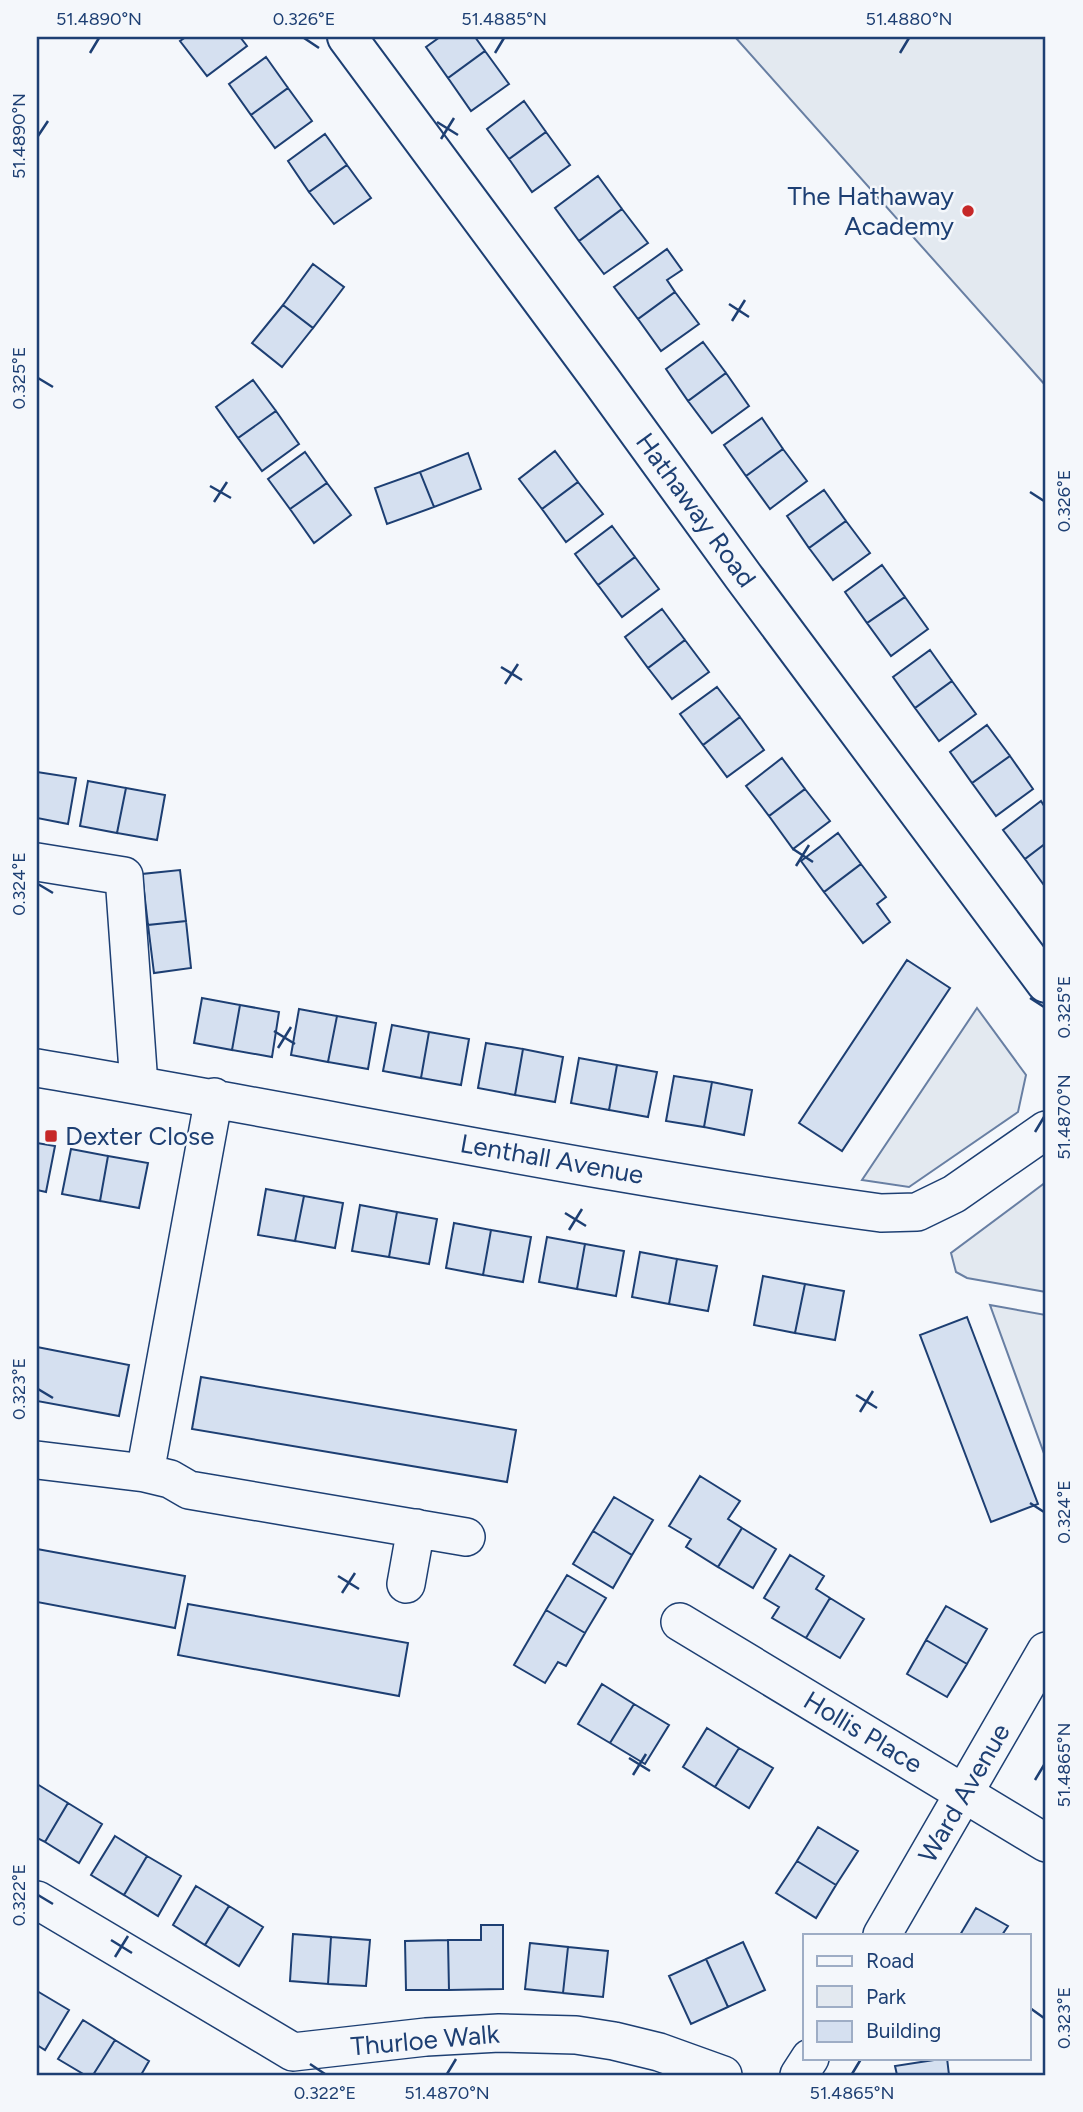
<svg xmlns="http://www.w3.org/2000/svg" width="1083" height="2112" font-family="Figtree,sans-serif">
  <rect width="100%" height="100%" fill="#f4f7fb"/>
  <path fill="#e3e9f0" stroke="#687fa3" stroke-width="2" d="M735 37H1046V386Z
    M977 1008 1026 1075 1018 1112 909 1187 862 1180Z
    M1046 1182V1292L967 1278 956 1272 951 1253Z
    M990 1305 1046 1315V1459Z"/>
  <path fill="#d5e0f0" stroke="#1d3f73" stroke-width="2" d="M186 37H240L247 46 207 76 180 41Z
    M440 37H475L485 51 448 78 426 47Z
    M485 51 509 84 471 111 448 78Z
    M266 57 288 88 251 115 229 84Z
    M288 88 312 121 275 148 251 115Z
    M524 101 546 132 509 159 487 129Z
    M546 132 570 165 532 192 509 159Z
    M325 134 347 165 309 192 288 161Z
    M347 165 371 198 334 224 309 192Z
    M598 176 622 209 579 241 555 208Z
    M622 209 648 243 604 274 579 241Z
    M667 249 682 270 667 280 675 292 638 319 614 287Z
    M313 264 344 287 313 328 283 305Z
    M675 292 699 324 661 351 638 319Z
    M283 305 313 328 282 367 252 343Z
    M703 342 726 373 688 401 666 369Z
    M726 373 749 406 712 433 688 401Z
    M253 380 276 411 238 438 216 407Z
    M276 411 299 444 262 471 238 438Z
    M762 418 783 449 746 476 724 445Z
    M783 449 807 481 770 509 746 476Z
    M555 451 578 482 542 509 519 479Z
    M305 452 327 483 290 509 268 479Z
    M468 453 481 489 434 507 420 472Z
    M420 472 434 507 387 524 375 488Z
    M578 482 603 514 566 542 542 509Z
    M327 483 351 515 314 543 290 509Z
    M824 490 846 521 809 548 787 516Z
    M846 521 870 553 833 580 809 548Z
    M612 526 635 557 598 585 575 554Z
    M635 557 659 589 622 617 598 585Z
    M882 565 905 597 867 623 845 592Z
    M905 597 928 629 891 656 867 623Z
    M662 609 685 640 648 668 625 637Z
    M685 640 709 672 672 699 648 668Z
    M930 650 952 681 915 708 893 677Z
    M952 681 976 714 939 741 915 708Z
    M717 687 740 717 703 745 680 714Z
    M740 717 764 750 727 777 703 745Z
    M987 725 1010 756 972 783 950 752Z
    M1010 756 1033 789 996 816 972 783Z
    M782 758 805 789 769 816 746 786Z
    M37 772 76 778 68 824 37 818Z
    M88 781 126 788 117 833 80 826Z
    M126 788 165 795 157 840 117 833Z
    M805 789 830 821 793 849 769 816Z
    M1041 801 1046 809V843L1025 859 1003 830Z
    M838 833 861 864 824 892 801 861Z
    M1046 843V888L1025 859Z
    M861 864 886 897 877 904 890 922 863 943 824 892Z
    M180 870 186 921 148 925 142 874Z
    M186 921 191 968 154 973 148 925Z
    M907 960 950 988 842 1151 799 1123Z
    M202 998 240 1005 232 1050 194 1043Z
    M240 1005 279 1012 272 1057 232 1050Z
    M299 1009 337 1016 328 1062 291 1055Z
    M337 1016 376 1023 368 1069 328 1062Z
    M392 1025 429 1032 421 1078 383 1071Z
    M429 1032 469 1039 461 1085 421 1078Z
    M486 1043 523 1049 515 1095 478 1088Z
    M523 1049 563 1057 555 1102 515 1095Z
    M579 1058 617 1065 609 1110 571 1103Z
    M617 1065 657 1072 648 1117 609 1110Z
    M674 1076 712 1082 704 1127 666 1121Z
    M712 1082 752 1090 744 1135 704 1127Z
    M37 1143 55 1146 46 1192 37 1190Z
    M71 1149 108 1156 100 1201 62 1194Z
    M108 1156 148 1163 139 1208 100 1201Z
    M266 1189 304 1196 295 1241 258 1235Z
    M304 1196 343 1203 335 1248 295 1241Z
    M360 1205 397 1212 389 1257 352 1251Z
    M397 1212 437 1219 429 1264 389 1257Z
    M454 1223 491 1230 483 1275 446 1268Z
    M491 1230 531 1237 523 1282 483 1275Z
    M547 1237 585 1244 577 1289 539 1282Z
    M585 1244 624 1251 616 1296 577 1289Z
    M640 1252 677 1259 669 1304 632 1297Z
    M677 1259 717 1266 708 1311 669 1304Z
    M763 1276 805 1284 795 1333 754 1325Z
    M805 1284 844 1291 835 1340 795 1333Z
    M967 1317 1038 1504 991 1522 920 1335Z
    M37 1347 129 1365 119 1416 37 1401Z
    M201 1377 516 1430 507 1482 192 1429Z
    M700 1476 740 1501 728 1519 742 1528 718 1567 686 1547 691 1539 669 1526Z
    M614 1497 653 1520 632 1555 593 1531Z
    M742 1528 776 1549 753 1588 718 1567Z
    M593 1531 632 1555 613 1588 573 1564Z
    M37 1549 185 1576 175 1628 37 1602Z
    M790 1555 824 1576 816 1589 830 1598 806 1638 772 1618 779 1607 764 1598Z
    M567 1575 606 1598 585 1633 546 1610Z
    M830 1598 864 1619 840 1658 806 1638Z
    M188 1604 408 1643 399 1696 178 1655Z
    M946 1606 987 1629 967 1664 926 1640Z
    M546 1610 585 1633 566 1666 558 1662 545 1683 514 1665Z
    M926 1640 967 1664 947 1697 907 1674Z
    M602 1684 634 1704 610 1743 578 1724Z
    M634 1704 669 1725 645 1764 610 1743Z
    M707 1728 739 1748 715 1787 683 1767Z
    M739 1748 773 1768 749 1808 715 1787Z
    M37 1784 68 1803 45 1842 37 1838Z
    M68 1803 102 1824 79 1863 45 1842Z
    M818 1827 858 1851 836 1885 797 1861Z
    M115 1836 147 1856 124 1895 91 1875Z
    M147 1856 181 1876 158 1916 124 1895Z
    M797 1861 836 1885 816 1918 776 1893Z
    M196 1886 229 1906 205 1945 173 1925Z
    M229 1906 263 1927 239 1966 205 1945Z
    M976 1908 1008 1926 1002 1935H960Z
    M481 1925H503V1989L449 1990 448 1940H481Z
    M293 1934 331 1937 328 1984 290 1981Z
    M331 1937 370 1940 366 1986 328 1984Z
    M448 1940 449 1990H406L405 1941Z
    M743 1942 765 1990 728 2007 706 1959Z
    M530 1943 568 1947 563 1993 525 1989Z
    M568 1947 608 1951 603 1997 563 1993Z
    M706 1959 728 2007 691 2024 669 1976Z
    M37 1991 69 2010 45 2050 37 2045Z
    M83 2020 115 2040 93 2075H85L58 2059Z
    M115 2040 149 2061 141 2075H93Z
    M947 2058 949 2075H897L895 2066Z"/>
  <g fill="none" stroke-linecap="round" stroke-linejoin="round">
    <g stroke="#1d3f73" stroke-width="40">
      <path id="minor" d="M37 862 124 876 139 1085
        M37 1068C318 1115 598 1175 881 1213L917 1212 954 1194 1046 1130
        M37 1460 145 1473 214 1097
        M145 1473 170 1479 189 1490 466 1537
        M406 1584 416 1528
        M680 1622 1046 1843
        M37 1900 293 2052 426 2037 499 2033 576 2035 614 2041 659 2052 723 2075
        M882 1935 1046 1651
        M799 2075 810 2058"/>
    </g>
    <g stroke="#1d3f73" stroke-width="42">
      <path id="tertiary" d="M347 37 601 380 743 576 1046 983"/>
    </g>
    <use href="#minor" stroke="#f4f7fb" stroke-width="37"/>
    <use href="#tertiary" stroke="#f4f7fb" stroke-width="38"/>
  </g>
  <path fill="none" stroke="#1d3f73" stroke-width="2.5" d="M304 38 319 48M90 53 99 38M495 53 504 38M900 53 909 38M437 122 458 135M38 136 48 121M441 139 454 118M729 304 749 317M732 321 745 300M38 378 53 387M210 486 231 498M1030 492 1044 501M214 502 227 482M501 667 522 680M505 684 518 664M793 849 813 862M796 866 809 845M38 884 53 893M1030 998 1044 1007M274 1031 295 1044M278 1048 291 1027M1035 1132 1044 1117M565 1213 586 1226M569 1230 582 1209M38 1389 53 1398M856 1395 877 1408M860 1412 873 1391M1030 1503 1044 1512M338 1576 359 1589M342 1593 355 1573M629 1758 650 1771M633 1775 646 1754M1035 1780 1044 1765M38 1895 53 1904M111 1940 132 1953M115 1957 128 1936M1030 2008 1044 2018M310 2064 325 2074M447 2074 456 2059M852 2074 861 2059"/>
  <g fill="#c62828" stroke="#f4f7fb" stroke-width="2.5">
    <circle cx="968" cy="211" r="7"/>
    <rect x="44" y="1129" width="14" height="14" rx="3.5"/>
  </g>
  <g text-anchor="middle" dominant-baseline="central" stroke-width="5" stroke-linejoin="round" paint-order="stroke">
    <g font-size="26" fill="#1d3f73" stroke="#f4f7fb" text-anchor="end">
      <text x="954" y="196">The Hathaway<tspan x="954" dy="30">Academy</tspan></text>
      <text x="65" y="1136" text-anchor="start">Dexter Close</text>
    </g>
    <g font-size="26" fill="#1d3f73" stroke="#f4f7fb">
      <text transform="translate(696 510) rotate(54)">Hathaway Road</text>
      <text transform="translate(552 1159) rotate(10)">Lenthall Avenue</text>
      <text transform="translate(863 1732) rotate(31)">Hollis Place</text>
      <text transform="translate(964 1793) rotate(-60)">Ward Avenue</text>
      <text transform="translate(425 2040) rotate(-5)">Thurloe Walk</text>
    </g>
  </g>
  <rect width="1083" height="2112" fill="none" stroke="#f4f7fb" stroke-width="77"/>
  <rect x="803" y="1934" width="228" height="126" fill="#f4f7fb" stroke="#9eadc5" stroke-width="2"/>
  <rect x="817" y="1956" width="35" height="10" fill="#f4f7fb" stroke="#9eadc5" stroke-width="2"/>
  <text x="866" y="1968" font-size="21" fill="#1d3f73">Road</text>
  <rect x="817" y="1986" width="35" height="21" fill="#e3e9f0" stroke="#9eadc5" stroke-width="2"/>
  <text x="866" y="2004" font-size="21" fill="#1d3f73">Park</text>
  <rect x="817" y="2021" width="35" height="21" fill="#d5e0f0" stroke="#9eadc5" stroke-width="2"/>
  <text x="866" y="2038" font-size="21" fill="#1d3f73">Building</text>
  <rect x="38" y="38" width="1006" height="2036" fill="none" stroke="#1d3f73" stroke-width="2.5"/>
  <g font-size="18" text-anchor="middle" fill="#1d3f73">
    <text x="99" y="25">51.4890°N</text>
    <text x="304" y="25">0.326°E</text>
    <text x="504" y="25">51.4885°N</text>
    <text x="909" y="25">51.4880°N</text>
    <text transform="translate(19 136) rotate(-90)" y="6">51.4890°N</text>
    <text transform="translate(19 378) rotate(-90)" y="6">0.325°E</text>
    <text transform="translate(1064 501) rotate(-90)" y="6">0.326°E</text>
    <text transform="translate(19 884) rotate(-90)" y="6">0.324°E</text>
    <text transform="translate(1064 1007) rotate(-90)" y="6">0.325°E</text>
    <text transform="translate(1064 1117) rotate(-90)" y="6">51.4870°N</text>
    <text transform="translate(19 1389) rotate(-90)" y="6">0.323°E</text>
    <text transform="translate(1064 1512) rotate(-90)" y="6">0.324°E</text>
    <text transform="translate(1064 1765) rotate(-90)" y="6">51.4865°N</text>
    <text transform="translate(19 1895) rotate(-90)" y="6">0.322°E</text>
    <text transform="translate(1064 2018) rotate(-90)" y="6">0.323°E</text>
    <text x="325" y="2099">0.322°E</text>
    <text x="447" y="2099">51.4870°N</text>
    <text x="852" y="2099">51.4865°N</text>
  </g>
</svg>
